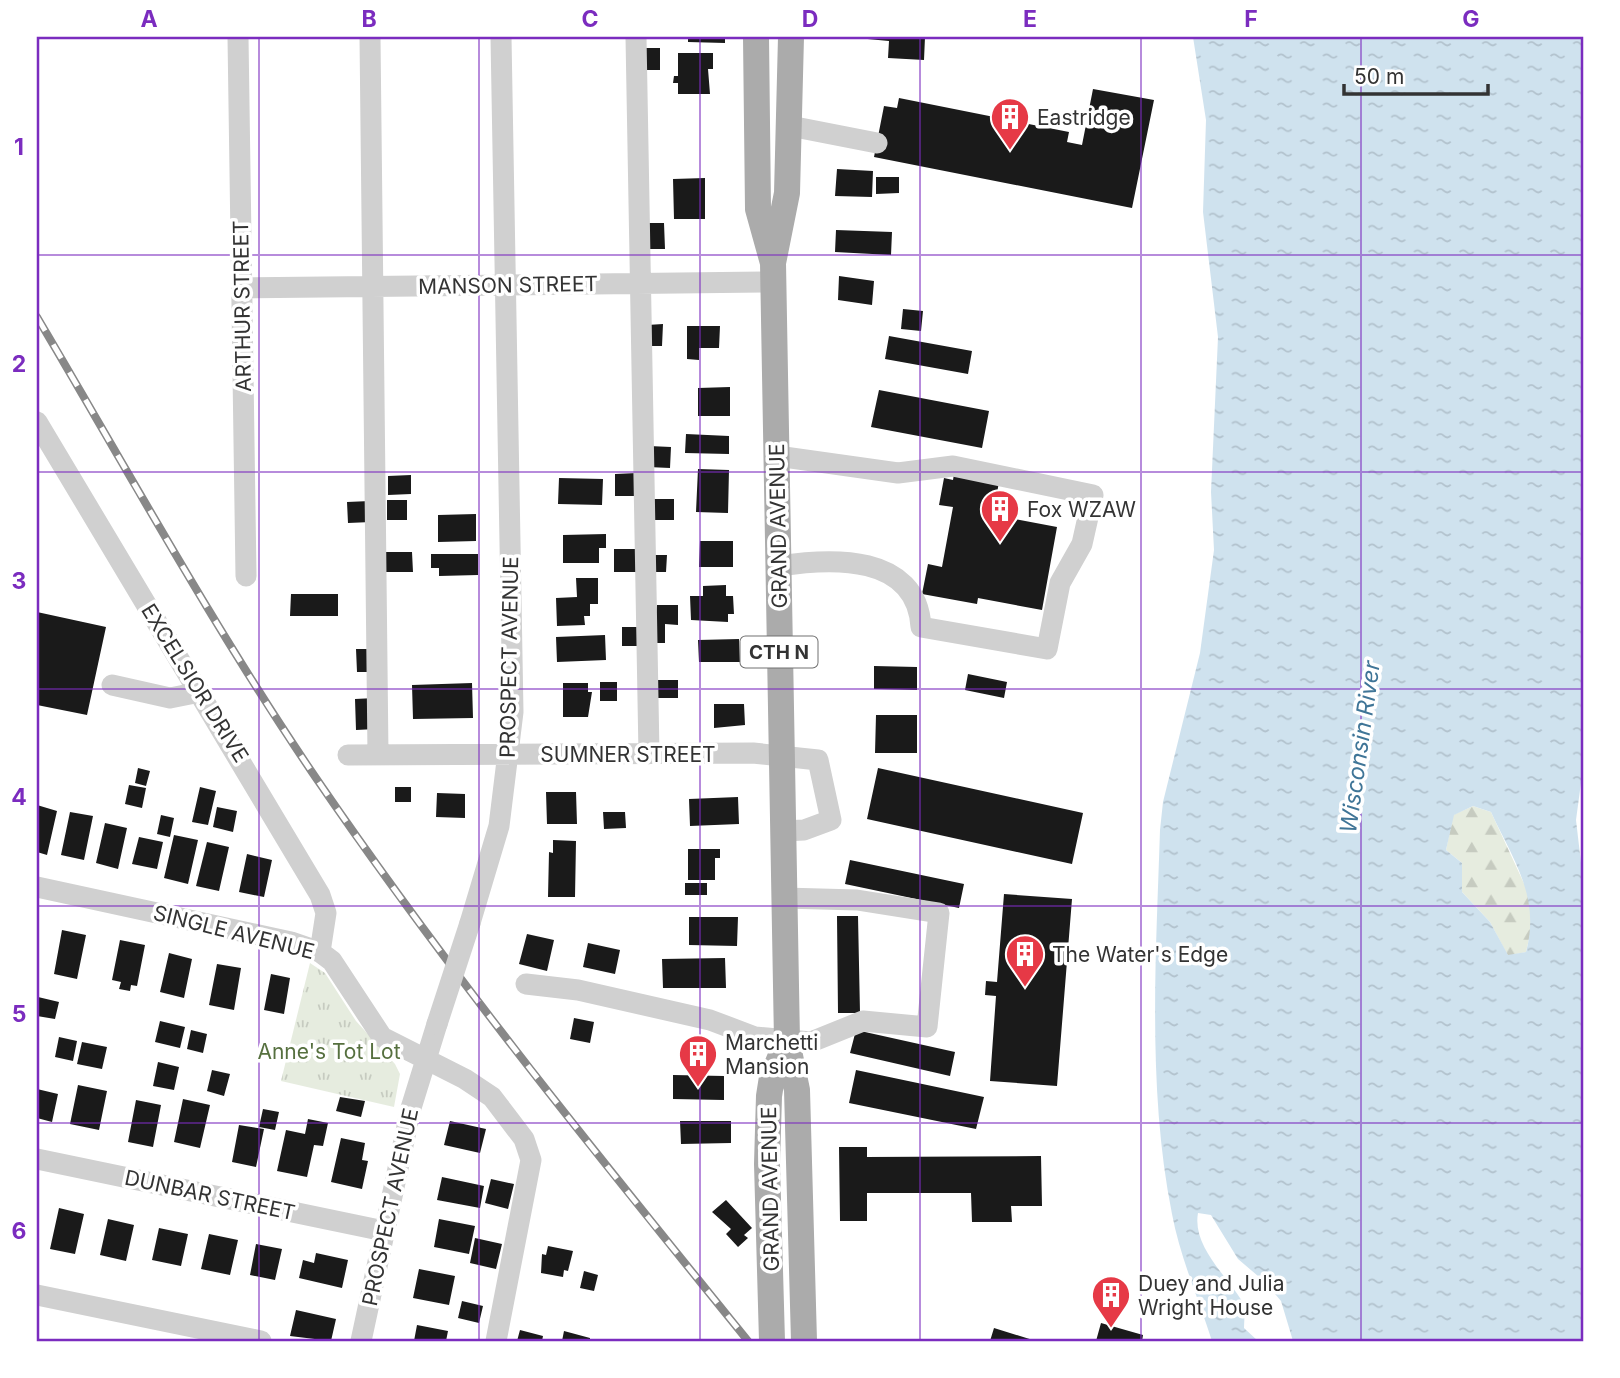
<svg xmlns="http://www.w3.org/2000/svg" width="1620" height="1378" font-family="Inter,sans-serif">
  <defs>
    <pattern id="forest-firs" width="22" height="20" patternUnits="userSpaceOnUse" patternTransform="scale(1.75)"><rect width="22" height="20" fill="#e6ecdf"/><path d="M5 1l3.5 6h-7zM16 11l3.5 6h-7z" fill="#c6cbc0"/></pattern>
    <pattern id="park-tufts" width="24" height="20" patternUnits="userSpaceOnUse" patternTransform="scale(1.75)"><rect width="24" height="20" fill="#e6ecdf"/><path d="M3 7l-1-3M5 7V3M7 7l1-3M15 17l-1-3M17 17v-4M19 17l1-3" fill="none" stroke="#c6cbc0"/></pattern>
    <pattern id="water-ripples" width="26" height="14" patternUnits="userSpaceOnUse" patternTransform="scale(1.75)"><rect width="26" height="14" fill="#cfe2ee"/><path d="M2 4q2-2 4 0t4 0M15 11q2-2 4 0t4 0" fill="none" stroke="#b2c2cd"/></pattern>
  </defs>
  <rect width="100%" height="100%" fill="#fff"/>
  <path fill="url(#forest-firs)" d="M1473 806 1491 812 1527 890 1533 922 1526 952 1508 956 1490 922 1462 892V863L1446 850 1453 815Z"/>
  <path fill="url(#park-tufts)" d="M310 963 325 973 356 1021 395 1064 400 1074 394 1107 281 1081Z"/>
  <path fill="url(#water-ripples)" fill-rule="evenodd" d="M1193 37H1583V768L1576 820 1583 880V1341H1293L1281 1301 1265 1282 1238 1259 1211 1215 1198 1213C1192 1246 1226 1275 1242 1301 1246 1308 1244 1320 1244 1328L1258 1341H1212C1199 1300 1180 1257 1172 1214 1147 1088 1156 957 1160 830L1163 802 1200 653 1214 550 1211 492 1218 337 1203 212 1206 120ZM1473 806 1491 812C1513 860 1541 897 1526 952L1508 955 1490 922 1462 892V863L1446 850 1454 815Z"/>
  <path fill="#1a1a1a" d="M688 37H725V43L688 42Z
    M846 37H925L924 60 888 58 889 41Z
    M641 48H660V70H640Z
    M678 53H713V69H708L710 94H678V83H673L674 76H678Z
    M1093 89 1154 100 1132 208 874 157 884 106 897 108 899 98 1069 132 1067 142 1082 145Z
    M837 169 873 171 872 197 835 196Z
    M876 177H899V193L876 194Z
    M705 178V219H674L673 179Z
    M644 223H664L665 249H645Z
    M836 230 892 232 891 255 835 252Z
    M839 276 874 281 872 305 838 300Z
    M903 309 923 311 921 331 901 329Z
    M663 324 662 346H647V325Z
    M687 326H720L719 348H699V360L687 359Z
    M889 336 972 351 968 374 885 359Z
    M730 387V416H698V388Z
    M879 390 989 411 982 448 871 427Z
    M686 434 729 436V454L685 453Z
    M649 446 671 447 670 468 648 467Z
    M698 469 729 470 728 513 696 512Z
    M637 473V496H615V474Z
    M954 474 999 482 993 515 1057 527 1042 610 978 598 977 604 922 594 928 564 942 567 953 507 939 505 944 478 953 480Z
    M411 475V494L388 495V476Z
    M559 478 603 479 602 505 558 504Z
    M652 499H674V520H651Z
    M387 500H407V520H387Z
    M370 501 371 522 348 523 347 502Z
    M476 514V541L438 542V515Z
    M606 534V548H599V563H563V535Z
    M700 541H733V567H699Z
    M614 549H638V572H614Z
    M386 552H412L413 572H386Z
    M431 554H478V575L439 576V568H431Z
    M651 555H667L666 572H650Z
    M576 578H598V604H590V616H584L585 625 557 626 556 598 577 597Z
    M726 585V596H733L734 614H728V622L691 620 690 596H703V586Z
    M291 594H338V616H290Z
    M657 605H678V625L665 624V643H652Z
    M37 612 106 627 87 715 37 705Z
    M622 627H640V646H622Z
    M605 635 606 660 557 662 556 637Z
    M739 639 740 662H699L698 640Z
    M356 649H370V672H357Z
    M874 666 917 667V690L874 689Z
    M968 674 1007 682 1004 698 965 690Z
    M655 680H678V698H655Z
    M600 682H617V701H600Z
    M472 683 473 718 413 719 412 685Z
    M563 683H588V692H592L588 717H563Z
    M375 698 376 729 356 730 355 699Z
    M714 704H744L745 725 714 728Z
    M876 715H917V753H875Z
    M138 768 150 771 146 786 135 783Z
    M878 768 1083 813 1072 864 867 819Z
    M129 785 146 788 142 808 125 804Z
    M200 787 216 791 208 825 192 822Z
    M395 787H411V802H395Z
    M546 792H576L577 824H547Z
    M437 793 465 794V818L436 817Z
    M738 797 739 824 690 826 689 799Z
    M37 805 57 811 47 855 37 852Z
    M217 807 237 811 233 832 213 827Z
    M70 812 93 816 84 860 61 855Z
    M603 812H625L626 828 604 829Z
    M161 815 174 818 170 837 157 834Z
    M105 823 127 828 118 869 96 863Z
    M174 835 198 840 188 884 164 878Z
    M139 837 163 842 157 869 132 864Z
    M553 840 576 841 575 897H548L549 852 553 853Z
    M207 842 229 847 219 891 196 886Z
    M688 849H720V858H715V880H688Z
    M247 854 272 860 264 897 239 892Z
    M850 860 964 884 959 908 845 884Z
    M685 883H707V895H685Z
    M1004 894 1072 899 1057 1086 990 1081 996 996 985 995 986 981 997 982Z
    M837 916H858L860 1013H838Z
    M689 917H738L737 946 689 945Z
    M62 930 86 935 77 979 54 974Z
    M527 934 554 940 547 971 519 964Z
    M120 940 145 945 137 986 131 985 130 991 119 989 121 982 112 980Z
    M588 943 620 950 615 974 583 967Z
    M169 953 192 959 184 998 160 992Z
    M725 958 726 988H663L662 959Z
    M217 964 241 968 234 1010 209 1005Z
    M271 974 290 978 284 1014 264 1010Z
    M38 997 59 1002 55 1019 37 1016Z
    M574 1018 594 1022 590 1043 570 1039Z
    M160 1021 185 1027 180 1048 155 1042Z
    M191 1030 207 1034 203 1053 187 1049Z
    M856 1030 955 1052 950 1076 850 1053Z
    M59 1037 77 1041 73 1061 55 1057Z
    M82 1042 107 1047 102 1069 77 1064Z
    M158 1062 179 1067 174 1090 153 1086Z
    M212 1070 230 1074 224 1096 207 1091Z
    M856 1070 984 1097 976 1129 849 1103Z
    M673 1075 724 1076V1100L673 1099Z
    M78 1085 107 1091 99 1130 70 1124Z
    M37 1089 58 1094 52 1122 37 1118Z
    M340 1097 365 1101 361 1117 336 1111Z
    M183 1099 210 1105 200 1148 174 1142Z
    M136 1100 161 1105 153 1147 128 1142Z
    M263 1109 279 1112 275 1130 259 1127Z
    M308 1119 328 1123 323 1146 314 1145 307 1177 277 1171 286 1130 305 1134Z
    M450 1121 486 1129 480 1153 444 1145Z
    M680 1121H731V1143L681 1144Z
    M239 1125 264 1129 256 1167 232 1162Z
    M341 1138 365 1143 362 1160 368 1161 362 1189 331 1182Z
    M839 1147H867V1157L1041 1156 1042 1206H1011L1012 1222H972L971 1193H867V1221H840Z
    M442 1177 484 1186 480 1208 437 1200Z
    M491 1179 514 1184 508 1209 485 1203Z
    M726 1200 752 1228 744 1235 748 1238 738 1247 726 1234 731 1229 712 1212Z
    M59 1208 84 1214 75 1254 50 1249Z
    M108 1219 134 1225 126 1261 100 1255Z
    M439 1219 475 1226 469 1254 434 1247Z
    M159 1228 188 1234 181 1266 152 1260Z
    M209 1234 238 1240 230 1275 201 1269Z
    M475 1238 502 1244 496 1269 470 1263Z
    M256 1244 282 1249 275 1280 250 1275Z
    M548 1246 573 1251 568 1271 564 1270 563 1277 541 1273 542 1254 546 1255Z
    M316 1253 348 1260 342 1288 299 1278 303 1260 314 1263Z
    M419 1269 455 1276 449 1305 413 1298Z
    M584 1271 598 1275 594 1291 580 1288Z
    M462 1301 483 1306 479 1323 458 1318Z
    M296 1310 336 1319 331 1341 290 1336Z
    M1101 1323 1143 1335 1142 1341H1096Z
    M417 1325 448 1331 446 1341H414Z
    M994 1328 1036 1341H990Z
    M520 1330 543 1336 542 1341H517Z
    M564 1331 590 1338V1341H562Z"/>
  <g fill="none" stroke-linecap="round" stroke-linejoin="round">
    <path stroke="#d0d0d0" stroke-width="21" d="M238 37 246 576
      M370 37 378 755
      M636 37 649 754
      M790 126 877 143
      M242 288 773 282
      M37 422 320 895 326 913 320 952
      M777 456 898 473 953 466 1093 495 1082 544 1060 583 1047 649 921 627C917 553 830 558 779 566
      M112 685 170 698 200 692
      M348 755 753 753 818 760 831 820 804 830 783 831
      M37 887 291 942 320 952 332 961 382 1037 465 1079 492 1097 524 1139 531 1160 496 1341
      M470 923 499 826 513 712 501 37
      M526 984 578 990 710 1020 755 1037 811 1042 863 1021 927 1027 939 913 857 900 784 898
      M37 1159 384 1231
      M37 1295 261 1341
      M361 1341 411 1108 437 1024"/>
    <path stroke="#ababab" stroke-width="26" d="M756 37 758 209 773 263 787 1041 797 1090 804 1341
      M773 263 787 193 791 37
      M772 1341 767 1164 769 1096 772 1077 787 1041"/>
    <g stroke="#888" stroke-width="8">
      <path id="rail" d="M37 317C128 471 215 630 316 778 450 974 599 1157 748 1341"/>
    </g>
    <use href="#rail" stroke="#fff" stroke-width="5" stroke-dasharray="16" stroke-linecap="butt"/>
    <path stroke="#d0d0d0" stroke-width="21" d="M437 1024 470 923"/>
  </g>
  <path fill="none" stroke="#7b2cbf" stroke-width="2" stroke-opacity="0.55" d="M259 37V1341M479 37V1341M700 37V1341M920 37V1341M1141 37V1341M1361 37V1341M37 255H1583M37 472H1583M37 689H1583M37 906H1583M37 1123H1583"/>
  <defs>
    <g id="building-pin" transform="scale(2.0125)"><path d="M0 17L-7.5 6A9.5 9.5 0 1 1 7.5 6Z" fill="#e63946" stroke="#fff"/><path d="M-4-6H4V6H1V3H-1V6H-4ZM-2.5-4.3h1.7v1.8h-1.7ZM.8-4.3h1.7v1.8H.8ZM-2.5-1h1.7V.8h-1.7ZM.8-1h1.7V.8H.8Z" fill="#fff"/></g>
  </defs>
  <g fill-rule="evenodd">
    <use href="#building-pin" x="1010" y="117"/>
    <use href="#building-pin" x="1000" y="509"/>
    <use href="#building-pin" x="1025" y="954"/>
    <use href="#building-pin" x="698" y="1054"/>
    <use href="#building-pin" x="1111" y="1295"/>
  </g>
  <g text-anchor="middle" dominant-baseline="central" stroke-width="7" stroke-linejoin="round" paint-order="stroke">
    <rect fill="#fff" stroke="#707070" stroke-width="2" x="740.5" y="636.5" width="77" height="31" rx="5"/>
    <g font-size="19" font-weight="bold" fill="#333">
      <text x="779" y="652">CTH N</text>
    </g>
    <g font-size="21" fill="#333" stroke="#fff" text-anchor="start">
      <text x="1037" y="117">Eastridge</text>
      <text x="1027" y="509">Fox WZAW</text>
      <text x="1052" y="954">The Water's Edge</text>
      <text x="725" y="1042">Marchetti<tspan x="725" dy="24">Mansion</tspan></text>
      <text x="1138" y="1283">Duey and Julia<tspan x="1138" dy="24">Wright House</tspan></text>
    </g>
    <g font-size="21" fill="#333" stroke="#fff">
      <text transform="translate(508 285) rotate(-1)">MANSON STREET</text>
      <text transform="translate(242 306) rotate(-91)">ARTHUR STREET</text>
      <text transform="translate(778 526) rotate(-91)">GRAND AVENUE</text>
      <text transform="translate(509 657) rotate(-89)">PROSPECT AVENUE</text>
      <text transform="translate(195 683) rotate(58)">EXCELSIOR DRIVE</text>
      <text x="628" y="754">SUMNER STREET</text>
      <text transform="translate(234 932) rotate(14)">SINGLE AVENUE</text>
      <text transform="translate(770 1189) rotate(-91)">GRAND AVENUE</text>
      <text transform="translate(210 1195) rotate(12)">DUNBAR STREET</text>
      <text transform="translate(390 1207) rotate(-78)">PROSPECT AVENUE</text>
    </g>
    <g font-size="21" fill="#56703f" stroke="#fff">
      <text x="329" y="1051">Anne's Tot Lot</text>
    </g>
    <g font-size="23" font-style="italic" fill="#3f7597" stroke="#fff">
      <text transform="translate(1360 747) rotate(-82)">Wisconsin River</text>
    </g>
  </g>
  <rect width="1620" height="1378" fill="none" stroke="#ffffff" stroke-width="77"/>
  <path d="M1344 84v10h144v-10" fill="none" stroke="#333333" stroke-width="3.5"/>
  <text x="1354" y="84" font-size="21" fill="#333333" stroke="#ffffff" stroke-width="5" paint-order="stroke">50 m</text>
  <rect x="38" y="38" width="1544" height="1302" fill="none" stroke="#7b2cbf" stroke-width="2.5"/>
  <g font-size="23" text-anchor="middle" font-weight="bold" fill="#7b2cbf">
    <text x="149" y="27">A</text>
    <text x="369" y="27">B</text>
    <text x="590" y="27">C</text>
    <text x="810" y="27">D</text>
    <text x="1030" y="27">E</text>
    <text x="1251" y="27">F</text>
    <text x="1471" y="27">G</text>
    <text x="19" y="155">1</text>
    <text x="19" y="372">2</text>
    <text x="19" y="589">3</text>
    <text x="19" y="805">4</text>
    <text x="19" y="1022">5</text>
    <text x="19" y="1239">6</text>
  </g>
</svg>
